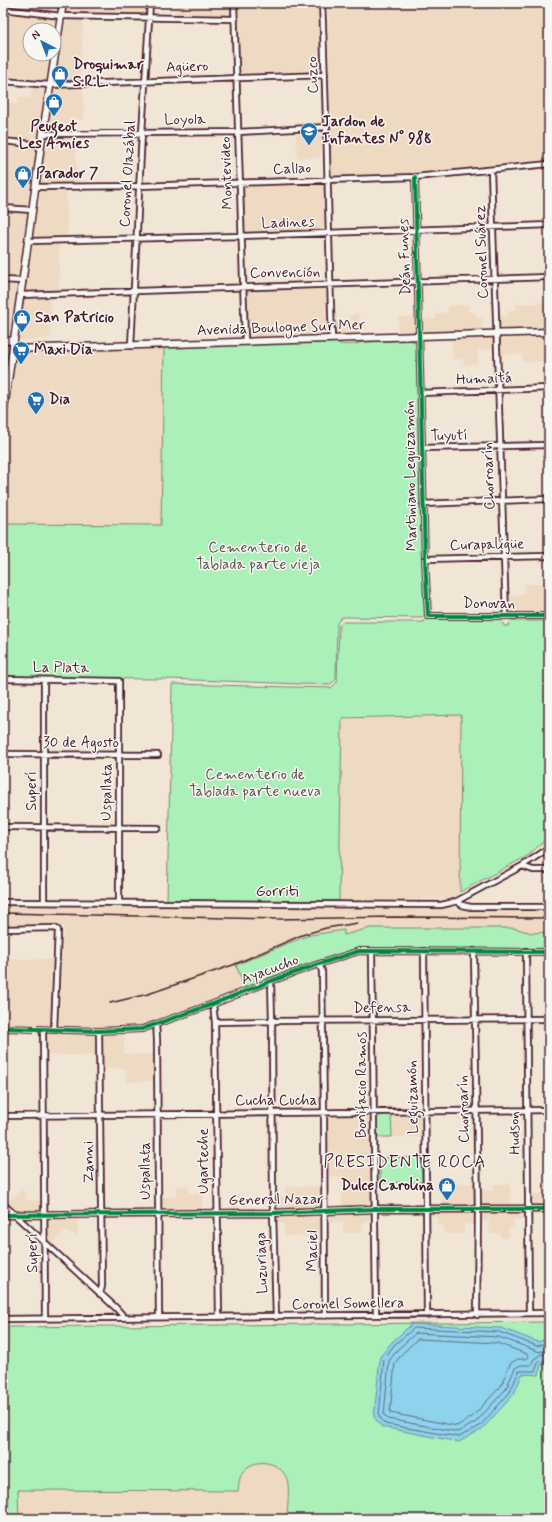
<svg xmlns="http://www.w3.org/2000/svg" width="552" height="1522" font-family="Mynerve,sans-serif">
  <rect width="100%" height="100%" fill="#f1e5d6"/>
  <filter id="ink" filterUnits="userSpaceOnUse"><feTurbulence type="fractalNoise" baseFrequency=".025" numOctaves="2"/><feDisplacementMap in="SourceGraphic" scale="8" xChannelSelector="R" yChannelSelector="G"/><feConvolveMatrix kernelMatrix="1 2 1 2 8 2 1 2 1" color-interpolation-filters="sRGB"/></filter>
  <g filter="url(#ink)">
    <path fill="#eed9c3" d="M3 3H58V9L54 13 3 7Z
      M68 3H148L147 13 142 15 70 14 67 13V10Z
      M175 3H232L233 14 232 16 229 17 175 16Z
      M238 3H318L321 71 319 73 239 75Z
      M328 3H549V159L417 174 331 176Z
      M3 12 52 18 55 20 54 36V30H30V54H52L46 82 43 83 3 79Z
      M69 20H83L80 81 61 82 57 77 65 23Z
      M83 85 84 119 71 118 70 133H51L49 132 48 129 54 87Z
      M33 86 42 87 45 90 38 140 34 143 3 140 4 102 18 104V97L31 98Z
      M319 133 321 135V157L297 158 296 134Z
      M75 136 77 185 44 186 41 184 39 179 45 139 50 137Z
      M3 145 34 148 36 150 28 205 25 208 3 206Z
      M321 183 324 185 325 187 327 226 325 229 322 231 246 233 244 230 242 189 243 186 246 185Z
      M45 189H66L68 238 35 239 33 237 40 194Z
      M3 210 25 213 27 216 19 275 16 278 3 277Z
      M59 241V290L26 291 24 290 31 247 35 243Z
      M3 281 15 283 18 287 10 334 6 337H3Z
      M326 287 328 290 331 333 330 335 248 338 247 291 249 289Z
      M50 296 51 338 21 340 18 337 24 299 29 297Z
      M549 303V329L506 330 500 326 499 316H508V311L516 310V304Z
      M468 305 469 312H476V318H482L483 330 426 333 424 331 422 319H436V314L448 313V306Z
      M359 314V336H339L335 334 334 325 350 324V315Z
      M418 316 417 332 415 334H398V317Z
      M549 335V361L523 362 522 354 500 355V341L502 337Z
      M492 337 495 339 496 349 478 350V363L464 365 463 359H453L452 338Z
      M164 347 161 525 3 524V450L16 357 18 354 59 351Z
      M524 584H549V613H509L508 610V596L524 595Z
      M461 715 459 893 454 898 339 901 342 719Z
      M3 905 405 907 466 910H549V932L532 933 514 928H370L344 935V930L310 935 283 945 236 965 245 989 138 1025 100 1028 62 1027 59 1024 64 926 3 925Z
      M55 959 50 1023 49 1026 46 1027H3V960Z
      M47 1032 94 1034 97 1037 98 1055H44L45 1035Z
      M106 1034H124V1054H155V1081L127 1082 126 1068 102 1069V1038Z
      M419 1114 423 1118V1137H392L391 1115Z
      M369 1115 371 1118 373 1205V1206L342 1209V1176L327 1177 326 1119 329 1116Z
      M544 1182H549V1207H532L530 1204V1194H544Z
      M475 1183V1205L473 1206 442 1207V1184Z
      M494 1184H510V1207L481 1206 479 1204V1191H494Z
      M189 1186V1193H202V1210H162L161 1197 176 1196V1187Z
      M322 1186 323 1206 319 1209H280L276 1207V1196H285V1187Z
      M22 1189 26 1195V1200L43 1201V1210L42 1212H18L6 1203Z
      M432 1212H472L474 1214V1224H464V1234H444V1226H438V1217H432Z
      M482 1212H524L526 1214V1219H513V1227H509V1238H501V1234H489V1221H479V1215Z
      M331 1213H371L373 1214 374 1222H363L362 1233H343V1222H328V1216Z
      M280 1214H318L322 1218 323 1235 285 1236 284 1223H276V1219Z
      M78 1216V1236L65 1231 51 1245 48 1242 46 1238 47 1218 49 1217Z
      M258 1463H271L283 1470 288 1481 287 1519H19L18 1490 238 1491 239 1480 242 1473 249 1466Z"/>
    <path fill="#abefb9" stroke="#7a8772" d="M410 340 415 342 418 345 426 615 422 618 342 617 337 623 336 679 332 683 328 685 168 679 3 678V524L161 525 164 347 335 342C341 346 355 345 362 342Z
      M430 617 499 618 502 620 504 626H508L511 621H549V836L529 855 460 892 461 715 342 718 339 901 167 900 172 684 331 688 337 682 339 625 343 622H424L426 618Z
      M370 928H514L532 933 549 932V950H360L353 951 245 989 236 965 283 945 310 935 344 930V935Z
      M391 1114 392 1137H377V1118L381 1115Z
      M421 1157 422 1182 380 1183V1158Z
      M549 1322V1519H287C287 1509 290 1488 287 1479 280 1461 254 1456 242 1473 239 1478 239 1485 238 1491L18 1490 19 1519H3V1327Z"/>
    <path fill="#8dd3ee" stroke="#728ba0" d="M412 1324 501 1328 538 1342 549 1338V1364H541L539 1375 522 1374 514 1394 482 1429 459 1442 382 1427 374 1417 380 1357 391 1343Z"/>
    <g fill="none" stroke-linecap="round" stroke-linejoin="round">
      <path stroke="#656779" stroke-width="1" d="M418 1339 497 1343 527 1354 528 1356 527 1359H518L511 1363 508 1368 501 1386 472 1417 457 1426 390 1413 395 1363 403 1353Z
        M549 1342 537 1346 499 1332 414 1328 394 1345 384 1359 379 1416 385 1424 459 1437 480 1426 510 1392 519 1371H535L539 1361 549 1360
        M549 1348 540 1352 499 1337 416 1333 398 1349 389 1361 384 1415 388 1419 458 1432 476 1422 506 1389 515 1368 521 1365H531L534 1359 541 1354 549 1355"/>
      <g stroke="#4a1f2b" stroke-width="8">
        <path id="street" d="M234 3 245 341
          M322 3C327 115 328 227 332 339
          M3 9 61 16 235 19
          M3 81 50 85 325 75
          M43 134 238 132 327 127
          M3 141 41 145
          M491 170 506 616
          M415 177 425 559 428 616H549
          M35 187 139 186 415 177 549 164
          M3 208 32 210
          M29 241 242 236 549 225
          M3 280 23 281
          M21 295 549 277
          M131 346 142 133 150 3
          M421 393 549 388
          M422 448 549 445
          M423 504 549 499
          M425 559 549 556
          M3 679 119 681V903
          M3 754 158 755
          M3 827 158 828
          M522 866 533 870H549
          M457 901 522 866 549 848
          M3 902 441 905 450 903 457 901C461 906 466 906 471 907H549
          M44 902V680
          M3 929 55 928 58 930 54 1030
          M372 951 376 1315
          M424 951 427 1315
          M474 951 478 1210 477 1315
          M526 951 529 1313
          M319 964 322 971 324 1113 325 1316
          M271 981 272 1021 273 1213 276 1317
          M213 1004 215 1022 219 1317
          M215 1022 272 1021 549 1019
          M156 1024 157 1039 159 1317
          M3 1028 99 1031 142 1029 213 1004 271 981 319 964 359 951 549 952
          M43 1030 45 1319
          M99 1031 102 1286 100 1294
          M3 1116 549 1110
          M3 1204 116 1308 124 1317
          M3 1319 549 1313"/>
      </g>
      <g stroke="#4a1f2b" stroke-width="9">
        <path id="secondary" d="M3 340 14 341
          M13 349 549 332
          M3 416 27 249 41 145 63 3
          M3 1215 273 1213 375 1209H549"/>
      </g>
      <use href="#street" stroke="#f6f6f2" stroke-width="4.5"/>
      <use href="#secondary" stroke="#f6f6f2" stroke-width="6"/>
      <path stroke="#4a1f2b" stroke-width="1.5" d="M3 913 278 919 393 917 549 918
        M110 1003 148 994 233 965 302 935 326 928 358 923"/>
      <g stroke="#f6f6f2" stroke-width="6">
        <path id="cycleway" d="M415 177 425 559 428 616H549
          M3 1028 99 1031 142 1029 213 1004 271 981 319 964 359 951 549 952
          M3 1215 273 1213 375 1209H549"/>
      </g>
      <use href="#cycleway" stroke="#00873e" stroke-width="4"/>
    </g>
  </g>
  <defs>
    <g id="shop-pin" transform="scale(0.9)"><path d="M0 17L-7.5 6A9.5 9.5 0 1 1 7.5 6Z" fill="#1f6fb2" stroke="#f6f6f2"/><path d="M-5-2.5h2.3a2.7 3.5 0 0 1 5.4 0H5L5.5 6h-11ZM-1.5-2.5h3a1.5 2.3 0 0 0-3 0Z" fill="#fff"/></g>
    <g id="school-pin" transform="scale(0.9)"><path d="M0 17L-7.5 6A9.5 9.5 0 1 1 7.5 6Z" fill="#1f6fb2" stroke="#f6f6f2"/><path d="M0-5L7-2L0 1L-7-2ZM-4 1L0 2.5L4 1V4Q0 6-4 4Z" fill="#fff"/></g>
    <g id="supermarket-pin" transform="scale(0.9)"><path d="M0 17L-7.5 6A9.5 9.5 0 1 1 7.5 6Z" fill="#1f6fb2" stroke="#f6f6f2"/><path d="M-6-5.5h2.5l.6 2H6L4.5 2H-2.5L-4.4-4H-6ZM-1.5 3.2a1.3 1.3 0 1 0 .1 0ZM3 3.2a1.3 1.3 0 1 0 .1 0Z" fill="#fff"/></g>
  </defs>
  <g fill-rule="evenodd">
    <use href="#shop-pin" x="60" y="74"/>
    <use href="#shop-pin" x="54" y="102"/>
    <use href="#school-pin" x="309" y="131"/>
    <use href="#shop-pin" x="23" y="174"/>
    <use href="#shop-pin" x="22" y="318"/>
    <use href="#supermarket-pin" x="21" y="350"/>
    <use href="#supermarket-pin" x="36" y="400"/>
    <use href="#shop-pin" x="447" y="1186"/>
  </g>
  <g text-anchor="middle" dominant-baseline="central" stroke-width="3" stroke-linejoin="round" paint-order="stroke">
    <g font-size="15" font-weight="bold" fill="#4a1f2b" stroke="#f6f6f2" text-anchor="start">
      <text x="73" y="65">Droquimar<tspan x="73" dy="17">S.R.L.</tspan></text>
      <text x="322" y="122">Jardon de<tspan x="322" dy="17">Infantes N° 988</tspan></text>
      <text x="54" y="127" text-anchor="middle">Peugeot<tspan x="54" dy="17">Les Amies</tspan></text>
      <text x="36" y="174">Parador 7</text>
      <text x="35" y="318">San Patricio</text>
      <text x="34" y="350">Maxi Dia</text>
      <text x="49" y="400">Dia</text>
      <text x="434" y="1186" text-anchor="end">Dulce Carolina</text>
    </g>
    <g font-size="15" fill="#4a1f2b" stroke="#f6f6f2">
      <text transform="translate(187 67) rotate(-2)">Agüero</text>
      <text transform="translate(313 75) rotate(-92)">Cuzco</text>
      <text transform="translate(185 120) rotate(-1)">Loyola</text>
      <text transform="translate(292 169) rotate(-2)">Callao</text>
      <text transform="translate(227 173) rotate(-92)">Montevideo</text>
      <text transform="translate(128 174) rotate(-87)">Coronel Olazábal</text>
      <text transform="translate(288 223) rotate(-2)">Ladines</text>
      <text transform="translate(482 252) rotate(-92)">Coronel Suárez</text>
      <text transform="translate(405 257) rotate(-92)">Deán Funes</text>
      <text transform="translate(285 273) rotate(-1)">Convención</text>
      <text transform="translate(281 328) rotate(-2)">Avenida Boulogne Sur Mer</text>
      <text transform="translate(484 379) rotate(-2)">Humaitá</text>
      <text transform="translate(449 436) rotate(-1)">Tuyutí</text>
      <text transform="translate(411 476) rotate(-91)">Martiniano Leguizamón</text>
      <text transform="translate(489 476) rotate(-92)">Chorroarín</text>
      <text transform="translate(487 545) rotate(-1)">Curapaligüe</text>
      <text x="489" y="604">Donovan</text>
      <text transform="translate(61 668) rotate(1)">La Plata</text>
      <text x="81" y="743">30 de Agosto</text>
      <text transform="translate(32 791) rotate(-90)">Superí</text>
      <text transform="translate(107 792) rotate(-89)">Uspallata</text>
      <text x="277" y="892">Gorriti</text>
      <text transform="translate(270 970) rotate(-21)">Ayacucho</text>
      <text transform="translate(382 1008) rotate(-1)">Defensa</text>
      <text transform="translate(362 1085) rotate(-90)">Bonifacio Ramos</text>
      <text transform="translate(413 1097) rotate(-91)">Leguizamón</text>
      <text x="276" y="1101">Cucha Cucha</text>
      <text transform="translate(464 1109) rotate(-91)">Chorroarín</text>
      <text transform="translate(515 1133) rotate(-91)">Hudson</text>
      <text transform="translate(204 1161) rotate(-90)">Ugarteche</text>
      <text transform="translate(89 1162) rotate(-91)">Zanni</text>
      <text transform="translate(146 1171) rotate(-90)">Uspallata</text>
      <text transform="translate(276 1200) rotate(-1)">General Nazar</text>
      <text transform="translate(313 1251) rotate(-90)">Maciel</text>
      <text transform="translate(33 1253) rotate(-90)">Superí</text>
      <text transform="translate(262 1263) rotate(-92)">Luzuriaga</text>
      <text transform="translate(348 1304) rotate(-1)">Coronel Somellera</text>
    </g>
    <g font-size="15" fill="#62534e" stroke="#f6f6f2">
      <text x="258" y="548">Cementerio de<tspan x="258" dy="17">Tablada parte vieja</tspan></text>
      <text x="255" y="775">Cementerio de<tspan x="255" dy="17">Tablada parte nueva</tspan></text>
    </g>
    <g font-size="17" letter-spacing="1" fill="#4a1f2b" stroke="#f6f6f2">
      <text x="405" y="1162">PRESIDENTE ROCA</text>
    </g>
  </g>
  <rect width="552" height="1522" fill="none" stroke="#f6f6f2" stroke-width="16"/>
  <rect x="8" y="8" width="536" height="1506" fill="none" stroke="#4a1f2b" stroke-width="1.5" filter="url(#ink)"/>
  <g transform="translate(42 42) rotate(318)"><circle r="19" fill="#f6f6f2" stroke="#b1a0a2"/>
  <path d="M0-3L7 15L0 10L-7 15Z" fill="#1f6fb2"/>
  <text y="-6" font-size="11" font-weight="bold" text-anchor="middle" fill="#4a1f2b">N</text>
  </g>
</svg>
